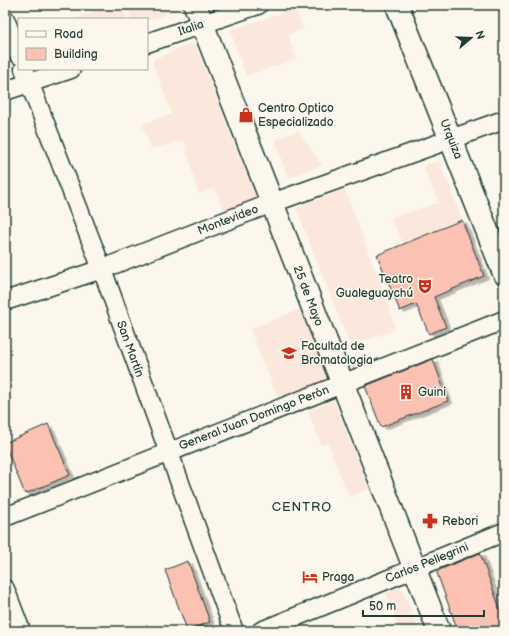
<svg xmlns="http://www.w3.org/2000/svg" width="509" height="636" font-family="'Balsamiq Sans',sans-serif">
  <defs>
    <filter id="shadow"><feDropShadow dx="4.5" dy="2.5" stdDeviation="0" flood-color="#0004"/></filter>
  </defs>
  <rect width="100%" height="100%" fill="#fbf7ec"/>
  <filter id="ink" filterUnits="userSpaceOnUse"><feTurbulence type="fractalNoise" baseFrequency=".025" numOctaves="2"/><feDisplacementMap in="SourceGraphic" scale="8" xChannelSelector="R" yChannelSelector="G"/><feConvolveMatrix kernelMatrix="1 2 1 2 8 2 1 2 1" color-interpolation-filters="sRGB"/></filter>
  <g filter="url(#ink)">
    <path fill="#fbe7db" d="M112 5H121L127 19H75Z
      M127 5H178L179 9 147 21V19H132Z
      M296 8 303 29 288 35 296 59 246 76 230 30Z
      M194 42 256 198 224 211 214 188 198 193 184 140 151 149 142 124 172 114 152 60Z
      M298 131 322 165 288 178 275 140Z
      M439 161 462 220 404 244 390 218 439 203 423 166Z
      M345 189 395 325 389 332 350 345 296 208Z
      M301 309 326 374 320 385 279 400 250 329Z
      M334 400 369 489 349 497 328 443 321 445 308 411Z
      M402 587 419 631H401L386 593Z"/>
    <path fill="#fbc1b2" stroke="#1f3d34" filter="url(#shadow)" d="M462 220 484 276 434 297 446 327 429 334 416 304 400 311 377 255Z
      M433 359 448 401 381 427 365 386Z
      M48 424 70 475 25 494 5 445V443Z
      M480 553 504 620V629L498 631H458L437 573 439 570Z
      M188 561 210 622 187 630 165 570Z"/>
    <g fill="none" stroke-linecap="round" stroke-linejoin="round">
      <g stroke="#1f3d34" stroke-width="21">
        <path id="minor" d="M5 19 19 55
          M147 43 258 5
          M24 69 102 269 234 631
          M5 91 71 69
          M5 301 102 269 272 203 504 120
          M5 517 504 320
          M5 589 21 631
          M261 631 504 532"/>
      </g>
      <g stroke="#1f3d34" stroke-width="25">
        <path id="tertiary" d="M195 5 439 631
          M397 5 504 273"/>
      </g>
      <use href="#minor" stroke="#fbf7ec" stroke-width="18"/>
      <use href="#tertiary" stroke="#fbf7ec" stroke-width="22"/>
    </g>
  </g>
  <defs>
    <g id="shop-bare" transform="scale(1.2)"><path d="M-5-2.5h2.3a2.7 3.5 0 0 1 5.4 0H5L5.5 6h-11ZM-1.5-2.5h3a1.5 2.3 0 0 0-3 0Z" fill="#c8321e" stroke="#fbf7ec" stroke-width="2.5" paint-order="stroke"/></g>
    <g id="theatre-bare" transform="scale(1.2)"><path d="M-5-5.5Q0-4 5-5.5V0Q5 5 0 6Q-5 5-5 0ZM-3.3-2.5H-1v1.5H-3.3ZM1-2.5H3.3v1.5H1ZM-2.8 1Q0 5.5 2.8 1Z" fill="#c8321e" stroke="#fbf7ec" stroke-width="2.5" paint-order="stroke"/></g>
    <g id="university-bare" transform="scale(1.2)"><path d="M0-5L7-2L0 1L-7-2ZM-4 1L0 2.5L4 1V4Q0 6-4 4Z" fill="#c8321e" stroke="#fbf7ec" stroke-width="2.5" paint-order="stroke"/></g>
    <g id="building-bare" transform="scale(1.2)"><path d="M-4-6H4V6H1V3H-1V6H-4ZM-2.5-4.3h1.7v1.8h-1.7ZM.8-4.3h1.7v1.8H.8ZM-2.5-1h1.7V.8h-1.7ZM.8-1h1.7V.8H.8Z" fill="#c8321e" stroke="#fbf7ec" stroke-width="2.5" paint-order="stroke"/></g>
    <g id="pharmacy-bare" transform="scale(1.2)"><path d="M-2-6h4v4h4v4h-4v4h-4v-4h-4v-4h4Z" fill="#c8321e" stroke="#fbf7ec" stroke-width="2.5" paint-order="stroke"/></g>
    <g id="hotel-bare" transform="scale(1.2)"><path d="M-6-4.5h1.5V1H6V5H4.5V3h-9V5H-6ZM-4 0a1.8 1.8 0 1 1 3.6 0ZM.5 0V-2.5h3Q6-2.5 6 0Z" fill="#c8321e" stroke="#fbf7ec" stroke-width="2.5" paint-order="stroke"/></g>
  </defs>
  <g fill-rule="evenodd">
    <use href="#shop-bare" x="246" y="115"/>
    <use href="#theatre-bare" x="425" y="286"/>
    <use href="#university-bare" x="289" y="353"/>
    <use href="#building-bare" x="406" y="392"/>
    <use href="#pharmacy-bare" x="430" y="521"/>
    <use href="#hotel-bare" x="310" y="577"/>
  </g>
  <g text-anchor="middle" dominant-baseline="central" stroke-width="3" stroke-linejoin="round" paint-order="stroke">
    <g font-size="12" fill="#1f3d34" stroke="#fbf7ec">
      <text transform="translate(191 28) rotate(-19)">Italia</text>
      <text transform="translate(451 139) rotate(68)">Urquiza</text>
      <text transform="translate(228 220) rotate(-21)">Montevideo</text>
      <text transform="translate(308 296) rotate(69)">25 de Mayo</text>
      <text transform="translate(130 349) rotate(70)">San Martín</text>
      <text transform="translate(254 418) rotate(-21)">General Juan Domingo Perón</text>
      <text transform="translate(427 563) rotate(-22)">Carlos Pellegrini</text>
    </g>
    <g font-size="12" fill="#1f3d34" stroke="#fbf7ec" text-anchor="start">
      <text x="258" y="108">Centro Optico<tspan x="258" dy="14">Especializado</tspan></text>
      <text x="413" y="279" text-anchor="end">Teatro<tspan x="413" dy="14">Gualeguaychú</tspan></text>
      <text x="301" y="346">Facultad de<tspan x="301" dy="14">Bromatologia</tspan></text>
      <text x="418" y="392">Guini</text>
      <text x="442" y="521">Rebori</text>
      <text x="322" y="577">Praga</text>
    </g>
    <g font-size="13" letter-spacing="1" fill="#1f3d34" stroke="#fbf7ec">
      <text x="302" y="507">CENTRO</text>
    </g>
  </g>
  <rect width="509" height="636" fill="none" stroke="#fbf7ec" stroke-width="20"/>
  <rect x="10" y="10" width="489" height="616" fill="none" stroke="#1f3d34" stroke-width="1.5" filter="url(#ink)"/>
  <rect x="18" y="18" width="130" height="52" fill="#fbf7ec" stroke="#a3ada2"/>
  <rect x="26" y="31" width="20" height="6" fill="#fbf7ec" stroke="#a3ada2"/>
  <text x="54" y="38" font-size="12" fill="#1f3d34">Road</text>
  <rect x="26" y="48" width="20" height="12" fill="#fbc1b2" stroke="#a3ada2"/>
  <text x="54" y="58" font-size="12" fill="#1f3d34">Building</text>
  <g transform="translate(471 38) rotate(71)" stroke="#fbf7ec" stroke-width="3" paint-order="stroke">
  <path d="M0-3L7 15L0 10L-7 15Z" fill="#1f3d34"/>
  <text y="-6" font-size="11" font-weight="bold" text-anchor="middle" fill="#1f3d34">N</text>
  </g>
  <path d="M363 610v6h121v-6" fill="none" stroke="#1f3d34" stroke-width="2"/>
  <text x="369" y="610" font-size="12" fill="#1f3d34" stroke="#fbf7ec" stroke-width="3" paint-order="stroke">50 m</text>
</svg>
